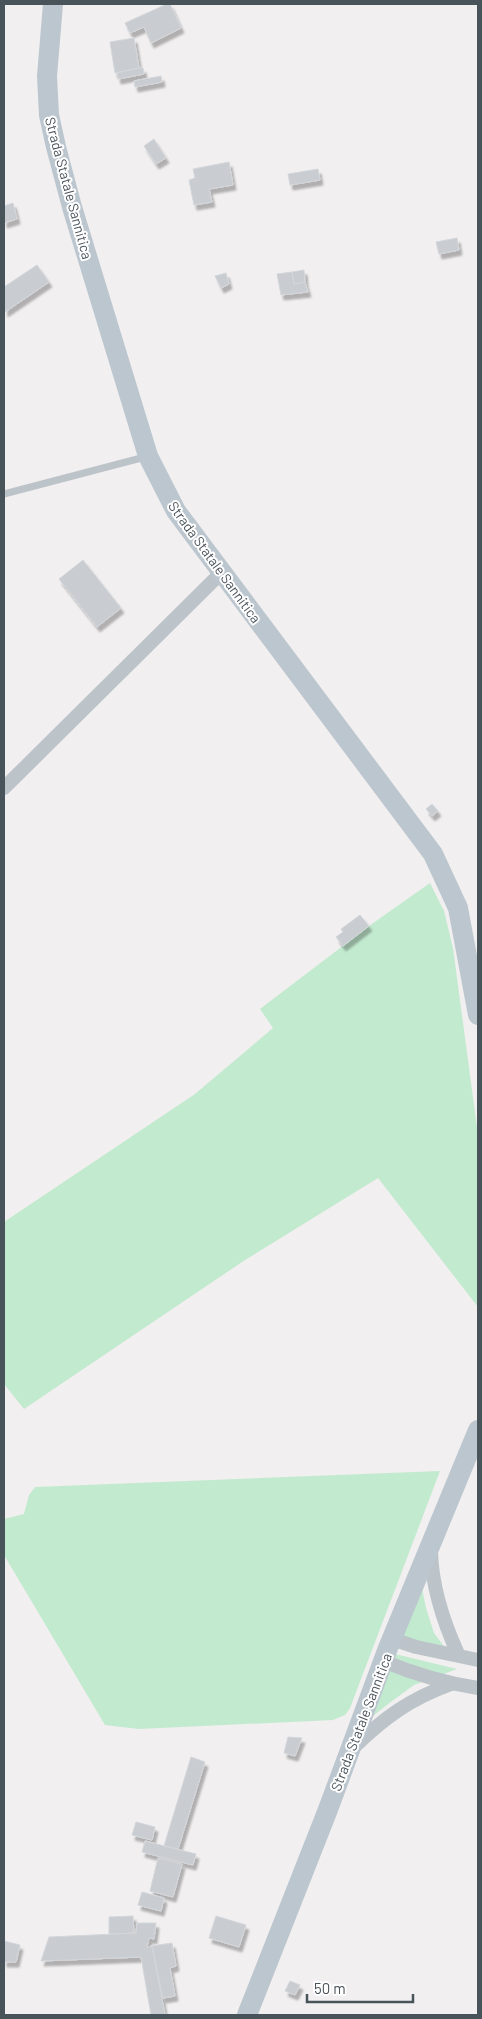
<svg xmlns="http://www.w3.org/2000/svg" width="482" height="2019" font-family="Barlow,sans-serif">
  <defs>
    <filter id="shadow"><feDropShadow dx="3" dy="5" stdDeviation="1" flood-color="#0004"/></filter>
  </defs>
  <rect width="100%" height="100%" fill="#f1efef"/>
  <path fill="#c2eacf" d="M430 883 444 911 453 948 478 1135V1307L378 1178 242 1262 24 1409 4 1384V1222L195 1094 273 1028 260 1009 369 926Z
    M440 1471 350 1708 345 1715 333 1720 139 1729 105 1725 4 1555V1519L24 1514 29 1495 35 1487Z
    M420 1578 426 1608 434 1633 449 1653 393 1646Z
    M391 1653 457 1669 414 1685 388 1704 363 1724Z"/>
  <path fill="#c9ccd1" stroke="#d3d6da" filter="url(#shadow)" d="M167 4H170L181 28 151 43 144 27 130 33 125 23Z
    M134 38 139 68 115 73 110 42Z
    M139 68H143L144 74 118 79 117 73Z
    M161 76 162 82 135 87 134 81Z
    M154 139 166 158 156 164 144 146Z
    M229 162 233 185 209 189 212 202 194 205 189 180 195 178 193 169Z
    M318 169 320 180 290 185 288 174Z
    M13 203 17 219 4 223V206Z
    M457 238 459 250 439 254 436 242Z
    M37 265 49 282 5 312 4 287Z
    M304 270 305 282 294 284 292 272Z
    M292 272 294 284 305 282 308 292 281 295 277 274Z
    M226 273 229 284 221 288 215 276Z
    M83 560 121 608 97 627 59 579Z
    M432 804 438 811 432 816 426 809Z
    M360 915 369 926 343 946 336 937 343 932 341 929Z
    M288 1737 302 1738 295 1756 284 1753Z
    M191 1757 205 1762 178 1849 164 1846Z
    M136 1822 155 1827 152 1840 132 1835Z
    M145 1841 196 1854 193 1865 142 1852Z
    M158 1858 182 1864 173 1897 150 1891Z
    M142 1892 164 1898 161 1911 138 1905Z
    M133 1916 134 1933 109 1934V1917Z
    M216 1916 246 1925 239 1947 209 1938Z
    M137 1923H156L154 1939 149 1938 147 1947 152 1946 165 2015H151L141 1957 41 1961 49 1937 136 1933Z
    M4 1941 20 1945 16 1962H4Z
    M172 1943 176 1966 170 1968 175 1996 163 1998 152 1946Z
    M290 1981 300 1985 295 1995 285 1991Z"/>
  <g fill="none" stroke-linecap="round" stroke-linejoin="round">
    <path stroke="#bcc4ca" stroke-width="7" d="M4 494 145 457"/>
    <path stroke="#bcc4ca" stroke-width="14" d="M4 788 221 573
      M431 1552C432 1588 443 1621 458 1654
      M392 1639 416 1647 478 1660
      M383 1661C414 1674 445 1683 478 1688
      M354 1747C385 1717 410 1699 451 1684"/>
    <path stroke="#bcc6cf" stroke-width="20" d="M53 4 47 76 49 115 56 147 72 207 148 456 176 511 433 854 458 908 478 1015
      M247 2015 327 1812 388 1648 478 1430"/>
  </g>
  <g text-anchor="middle" dominant-baseline="central" stroke-width="4" stroke-linejoin="round" paint-order="stroke">
    <g font-size="14" fill="#49535a" stroke="#fff">
      <text transform="translate(69 188) rotate(75)">Strada Statale Sannitica</text>
      <text transform="translate(215 562) rotate(54)">Strada Statale Sannitica</text>
      <text transform="translate(361 1722) rotate(-69)">Strada Statale Sannitica</text>
    </g>
  </g>
  <rect width="482" height="2019" fill="none" stroke="#49535a" stroke-width="10"/>
  <path d="M307 1994v8h106v-8" fill="none" stroke="#49535a" stroke-width="2.5"/>
  <text x="314" y="1994" font-size="15" fill="#49535a" stroke="#ffffff" stroke-width="4" paint-order="stroke">50 m</text>
</svg>
